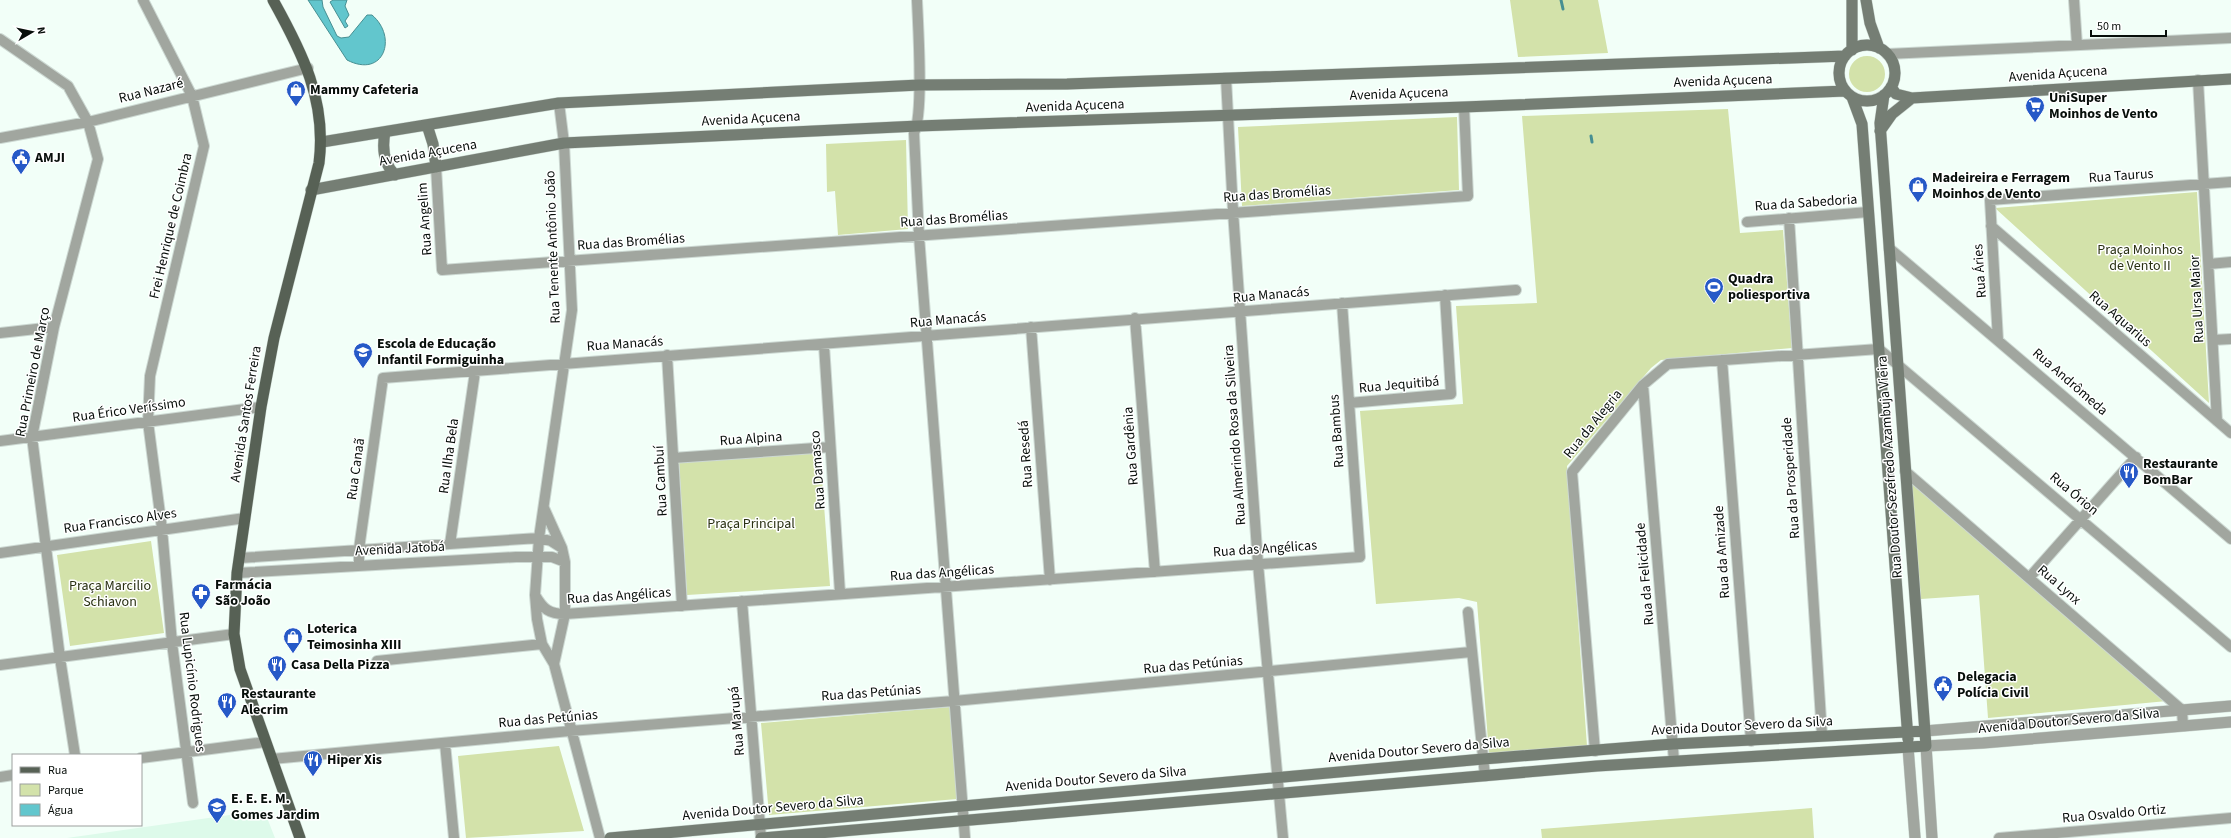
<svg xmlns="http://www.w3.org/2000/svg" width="2231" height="838" font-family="'Source Sans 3',sans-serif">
  <rect width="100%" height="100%" fill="#f2fff8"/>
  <path fill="#ddfaea" d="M264 810 275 838H67Z"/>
  <path fill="#d3e2aa" d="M1510 0H1598L1608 53 1518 57Z
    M1849 74a18 18 0 1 1 36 0a18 18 0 1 1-36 0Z
    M1728 109 1740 233 1783 230 1792 348 1661 360 1651 368 1567 466 1587 746 1489 753 1477 602 1459 598 1376 604 1360 411 1463 404 1456 306 1537 303 1522 116Z
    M1457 117 1459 190 1242 206 1238 127Z
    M906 140 908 229 838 235 835 191 827 192 826 144Z
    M2197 192 2209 403 1995 208Z
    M820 451 830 586 687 595 679 461Z
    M1911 481 2167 701 1988 718 1979 595 1921 599Z
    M151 541 164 633 70 646 57 555Z
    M950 707 957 799 769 815 761 723Z
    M559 746 584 831 466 838 458 756Z
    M1812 808 1814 838H1542L1541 829Z"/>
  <path fill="#62c6cd" stroke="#478f92" d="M308 0H322L323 7 337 36 341 38 349 37 367 15H372C398 37 384 79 347 60Z
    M333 0H347L345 6 349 15 345 21 348 26 345 28 330 2Z"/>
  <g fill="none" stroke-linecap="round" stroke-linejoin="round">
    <path stroke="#478f92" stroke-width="3" d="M1561 0 1563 9
      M1591 136 1592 142"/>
    <g stroke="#ccd8d2" stroke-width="12">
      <path id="minor" d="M143 0 192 96 204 146 150 376 148 422 162 529 172 643 193 803
        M917 0C918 26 924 114 914 133L919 236 965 838
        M2074 0 2077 45
        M0 39 68 86 88 122 98 159 54 327 32 437 60 658 75 755
        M1887 54 2231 38
        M1226 78 1233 211 1258 564 1283 838
        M2198 80 2217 421
        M559 103 564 143 572 310 539 538 535 595 537 619 542 644 554 664 600 838
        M0 138 88 122 308 68
        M436 167 442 270 1468 196 1464 107
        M1789 218 1822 735
        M1747 222 1868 212
        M1991 226 2231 433
        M1889 248 2231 539
        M2209 264 2231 262
        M1135 318 1155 572
        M1031 327 1050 580
        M0 333 54 327
        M1998 340 1990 200 2231 182
        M2213 340 2231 339
        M824 345 840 593
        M667 355 682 606
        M1722 360 1751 741
        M1643 385 1674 761
        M1349 403 1451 394 1445 295
        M0 441 261 407
        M673 458 830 447
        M1905 471 2182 710 2183 726
        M544 508 562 548 565 562V614L554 664
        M450 544 475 372
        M0 553 245 518
        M240 558 539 538 551 541 562 548
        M359 565V549L383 378 1516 290
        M237 573 516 557H552L565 562
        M2029 578 2136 457
        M535 595C543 609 549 614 565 614L1360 557 1342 303
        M742 601 761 838
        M1468 612 1485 776
        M377 661 542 644
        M0 665 234 634
        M445 743 454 838
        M1595 751 1572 472 1643 385 1668 364 1879 349 2231 647
        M141 758 265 742
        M272 759 570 731 954 701 1471 652
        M0 777 13 775
        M1999 838 2231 818"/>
    </g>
    <g stroke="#ccd8d2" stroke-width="12">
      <path id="tertiary" d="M1925 731 2231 706
        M1908 747 1915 838
        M1932 838 1926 746 1983 743 2231 722"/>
    </g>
    <g stroke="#ccd8d2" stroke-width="12">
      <path id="secondary" d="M1866 0 1870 23 1879 48
        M1839 73a28 28 0 1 1 56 0a28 28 0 1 1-56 0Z
        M1852 50V0
        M1891 87 1896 94 1912 98 2231 79
        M1852 97 1862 124 1908 739
        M427 125 433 144 436 167
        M1880 131 1892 114 1912 98
        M385 132C382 148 383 163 395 175
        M322 142 559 103 919 85 1067 84 1845 56
        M311 190 564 143 918 126 1464 107 1845 91
        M610 838 1483 759 1673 744 1925 731
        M761 838 1597 766 1926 746 1880 123 1884 95"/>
    </g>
    <g stroke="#ccd8d2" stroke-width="12">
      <path id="primary" d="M273 0C302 52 327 101 319 163L274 338 261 407 237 573 234 634 240 669 300 838"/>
    </g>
    <use href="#minor" stroke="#a1a69f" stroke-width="10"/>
    <use href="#tertiary" stroke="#a1a69f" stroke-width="11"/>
    <use href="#secondary" stroke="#757e74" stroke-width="11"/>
    <use href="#primary" stroke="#576155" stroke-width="11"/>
  </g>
  <defs>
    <g id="shop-pin" transform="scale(1)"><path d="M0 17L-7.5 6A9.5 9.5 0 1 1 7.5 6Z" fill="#2659c7" stroke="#fff"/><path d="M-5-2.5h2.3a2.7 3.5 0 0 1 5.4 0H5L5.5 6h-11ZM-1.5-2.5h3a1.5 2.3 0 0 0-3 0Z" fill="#fff"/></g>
    <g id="supermarket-pin" transform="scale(1)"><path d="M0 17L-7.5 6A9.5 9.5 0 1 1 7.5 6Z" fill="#2659c7" stroke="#fff"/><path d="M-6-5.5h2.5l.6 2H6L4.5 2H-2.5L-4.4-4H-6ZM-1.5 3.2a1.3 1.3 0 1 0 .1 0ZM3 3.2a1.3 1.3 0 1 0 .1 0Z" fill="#fff"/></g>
    <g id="civic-pin" transform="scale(1)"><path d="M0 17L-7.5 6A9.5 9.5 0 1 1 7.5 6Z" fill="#2659c7" stroke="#fff"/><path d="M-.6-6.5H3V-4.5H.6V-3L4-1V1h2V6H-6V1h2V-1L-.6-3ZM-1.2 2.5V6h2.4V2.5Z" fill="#fff"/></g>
    <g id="stadium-pin" transform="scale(1)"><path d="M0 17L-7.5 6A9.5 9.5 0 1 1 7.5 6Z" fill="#2659c7" stroke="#fff"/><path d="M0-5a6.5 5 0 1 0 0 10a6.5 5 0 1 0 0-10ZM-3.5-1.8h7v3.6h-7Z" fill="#fff"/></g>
    <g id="school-pin" transform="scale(1)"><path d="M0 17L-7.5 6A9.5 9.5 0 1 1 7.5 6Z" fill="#2659c7" stroke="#fff"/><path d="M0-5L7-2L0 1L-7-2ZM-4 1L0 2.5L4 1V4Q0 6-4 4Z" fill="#fff"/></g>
    <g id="restaurant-pin" transform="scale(1)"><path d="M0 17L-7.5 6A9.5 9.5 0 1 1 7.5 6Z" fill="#2659c7" stroke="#fff"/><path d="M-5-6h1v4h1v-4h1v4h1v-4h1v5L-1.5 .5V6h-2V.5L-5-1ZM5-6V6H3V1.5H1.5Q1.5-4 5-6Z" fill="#fff"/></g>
    <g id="pharmacy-pin" transform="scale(1)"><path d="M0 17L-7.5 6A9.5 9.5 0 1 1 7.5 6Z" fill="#2659c7" stroke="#fff"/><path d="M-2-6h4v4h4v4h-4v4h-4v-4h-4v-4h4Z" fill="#fff"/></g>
  </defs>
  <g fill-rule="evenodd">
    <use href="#shop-pin" x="296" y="90"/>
    <use href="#supermarket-pin" x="2035" y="106"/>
    <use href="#civic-pin" x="21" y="158"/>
    <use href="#shop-pin" x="1918" y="186"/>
    <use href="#stadium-pin" x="1714" y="287"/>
    <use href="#school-pin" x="363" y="352"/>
    <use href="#restaurant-pin" x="2129" y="472"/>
    <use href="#pharmacy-pin" x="201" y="593"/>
    <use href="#shop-pin" x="293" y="637"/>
    <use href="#restaurant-pin" x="277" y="665"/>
    <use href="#civic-pin" x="1943" y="685"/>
    <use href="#restaurant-pin" x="227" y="702"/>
    <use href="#restaurant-pin" x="313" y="760"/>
    <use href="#school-pin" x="217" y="807"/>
  </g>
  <g text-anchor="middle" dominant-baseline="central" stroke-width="3" stroke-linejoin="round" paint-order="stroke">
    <g font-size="14" fill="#070e0a" stroke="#fff">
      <text transform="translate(2058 74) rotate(-4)">Avenida Açucena</text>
      <text transform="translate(1723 81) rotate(-2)">Avenida Açucena</text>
      <text transform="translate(151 91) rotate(-14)">Rua Nazaré</text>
      <text transform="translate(1399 94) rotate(-2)">Avenida Açucena</text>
      <text transform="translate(1075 106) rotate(-2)">Avenida Açucena</text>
      <text transform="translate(751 119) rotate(-3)">Avenida Açucena</text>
      <text transform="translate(428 153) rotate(-10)">Avenida Açucena</text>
      <text transform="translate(2121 176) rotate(-4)">Rua Taurus</text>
      <text transform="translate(1277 194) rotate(-4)">Rua das Bromélias</text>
      <text transform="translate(1806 203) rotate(-4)">Rua da Sabedoria</text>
      <text transform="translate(425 219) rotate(-94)">Rua Angelim</text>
      <text transform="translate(954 219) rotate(-4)">Rua das Bromélias</text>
      <text transform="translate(171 226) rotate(-77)">Frei Henrique de Coimbra</text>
      <text transform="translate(631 242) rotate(-4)">Rua das Bromélias</text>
      <text transform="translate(553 247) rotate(-92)">Rua Tenente Antônio João</text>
      <text transform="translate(1980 271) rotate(-94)">Rua Áries</text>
      <text transform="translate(1271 295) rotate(-5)">Rua Manacás</text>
      <text transform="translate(2197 299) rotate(-93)">Rua Ursa Maior</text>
      <text transform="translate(2120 319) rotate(41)">Rua Aquarius</text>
      <text transform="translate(948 320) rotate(-5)">Rua Manacás</text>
      <text transform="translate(625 344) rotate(-4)">Rua Manacás</text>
      <text transform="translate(33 372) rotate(-79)">Rua Primeiro de Março</text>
      <text transform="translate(2070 382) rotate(41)">Rua Andrômeda</text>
      <text transform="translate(1399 385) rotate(-5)">Rua Jequitibá</text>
      <text transform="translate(129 410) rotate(-8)">Rua Érico Veríssimo</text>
      <text transform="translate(246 414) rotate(-81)">Avenida Santos Ferreira</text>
      <text transform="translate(1593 424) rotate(-51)">Rua da Alegria</text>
      <text transform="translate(1337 431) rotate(-94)">Rua Bambus</text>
      <text transform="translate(1235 435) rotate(-94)">Rua Almerindo Rosa da Silveira</text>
      <text transform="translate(751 439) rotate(-4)">Rua Alpina</text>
      <text transform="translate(1131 446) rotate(-94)">Rua Gardênia</text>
      <text transform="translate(1026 454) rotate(-94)">Rua Resedá</text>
      <text transform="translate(449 456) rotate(-82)">Rua Ilha Bela</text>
      <text transform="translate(1890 467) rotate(-94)">Rua Doutor Sezefredo Azambuja Vieira</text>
      <text transform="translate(356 469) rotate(-82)">Rua Canaã</text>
      <text transform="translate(818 470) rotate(-94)">Rua Damasco</text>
      <text transform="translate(1791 478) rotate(-94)">Rua da Prosperidade</text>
      <text transform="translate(661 481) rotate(-93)">Rua Cambuí</text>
      <text transform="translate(2074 494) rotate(40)">Rua Órion</text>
      <text transform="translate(120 521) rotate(-8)">Rua Francisco Alves</text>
      <text transform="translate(400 549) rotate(-3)">Avenida Jatobá</text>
      <text transform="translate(1265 549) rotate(-4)">Rua das Angélicas</text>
      <text transform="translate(1722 552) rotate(-94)">Rua da Amizade</text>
      <text transform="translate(942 573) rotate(-4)">Rua das Angélicas</text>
      <text transform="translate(1645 574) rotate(-95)">Rua da Felicidade</text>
      <text transform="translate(2059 585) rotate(41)">Rua Lynx</text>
      <text transform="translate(619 596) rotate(-4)">Rua das Angélicas</text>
      <text transform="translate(1193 665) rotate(-5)">Rua das Petúnias</text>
      <text transform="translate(192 682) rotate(83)">Rua Lupicínio Rodrigues</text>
      <text transform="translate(871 693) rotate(-4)">Rua das Petúnias</text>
      <text transform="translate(548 719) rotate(-5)">Rua das Petúnias</text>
      <text transform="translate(737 721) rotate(-95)">Rua Marupá</text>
      <text transform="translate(2069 721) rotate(-5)">Avenida Doutor Severo da Silva</text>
      <text transform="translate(1742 726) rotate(-3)">Avenida Doutor Severo da Silva</text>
      <text transform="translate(1419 750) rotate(-5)">Avenida Doutor Severo da Silva</text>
      <text transform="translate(1096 779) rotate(-5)">Avenida Doutor Severo da Silva</text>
      <text transform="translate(773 808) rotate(-5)">Avenida Doutor Severo da Silva</text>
      <text transform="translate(2114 814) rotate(-5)">Rua Osvaldo Ortiz</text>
    </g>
    <g font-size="14" font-weight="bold" fill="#070e0a" stroke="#fff" text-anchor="start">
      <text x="310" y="90">Mammy Cafeteria</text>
      <text x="2049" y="98">UniSuper<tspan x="2049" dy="16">Moinhos de Vento</tspan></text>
      <text x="35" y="158">AMJI</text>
      <text x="1932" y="178">Madeireira e Ferragem<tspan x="1932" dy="16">Moinhos de Vento</tspan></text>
      <text x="1728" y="279">Quadra<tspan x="1728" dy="16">poliesportiva</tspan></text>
      <text x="377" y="344">Escola de Educação<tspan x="377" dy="16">Infantil Formiguinha</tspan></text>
      <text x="2143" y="464">Restaurante<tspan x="2143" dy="16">BomBar</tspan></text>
      <text x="215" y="585">Farmácia<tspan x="215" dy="16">São João</tspan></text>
      <text x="307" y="629">Loterica<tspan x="307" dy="16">Teimosinha XIII</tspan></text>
      <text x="291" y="665">Casa Della Pizza</text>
      <text x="1957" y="677">Delegacia<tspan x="1957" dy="16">Polícia Civil</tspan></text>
      <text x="241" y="694">Restaurante<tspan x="241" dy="16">Alecrim</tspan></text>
      <text x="327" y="760">Hiper Xis</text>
      <text x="231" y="799">E. E. E. M.<tspan x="231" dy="16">Gomes Jardim</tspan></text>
    </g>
    <g font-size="14" fill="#293012" stroke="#fff">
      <text x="2140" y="250">Praça Moinhos<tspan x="2140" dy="16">de Vento II</tspan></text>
      <text x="751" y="524">Praça Principal</text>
      <text x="110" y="586">Praça Marcilio<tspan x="110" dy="16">Schiavon</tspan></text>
    </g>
  </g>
  <rect x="12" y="754" width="130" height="72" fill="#ffffff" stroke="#9c9f9d"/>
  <rect x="20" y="767" width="20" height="6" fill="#576155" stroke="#9c9f9d"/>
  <text x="48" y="774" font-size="12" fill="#070e0a">Rua</text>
  <rect x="20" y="784" width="20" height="12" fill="#d3e2aa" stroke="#9c9f9d"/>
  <text x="48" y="794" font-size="12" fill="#070e0a">Parque</text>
  <rect x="20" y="804" width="20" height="12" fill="#62c6cd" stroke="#9c9f9d"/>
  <text x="48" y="814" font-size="12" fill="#070e0a">Água</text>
  <g transform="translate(32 32) rotate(81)" stroke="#ffffff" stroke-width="3" paint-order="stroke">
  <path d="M0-3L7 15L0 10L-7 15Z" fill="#070e0a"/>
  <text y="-6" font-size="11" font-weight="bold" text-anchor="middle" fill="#070e0a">N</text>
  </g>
  <path d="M2091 30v6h75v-6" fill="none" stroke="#070e0a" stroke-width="2"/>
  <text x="2097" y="30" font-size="12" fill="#070e0a" stroke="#ffffff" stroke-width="3" paint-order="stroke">50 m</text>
</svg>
